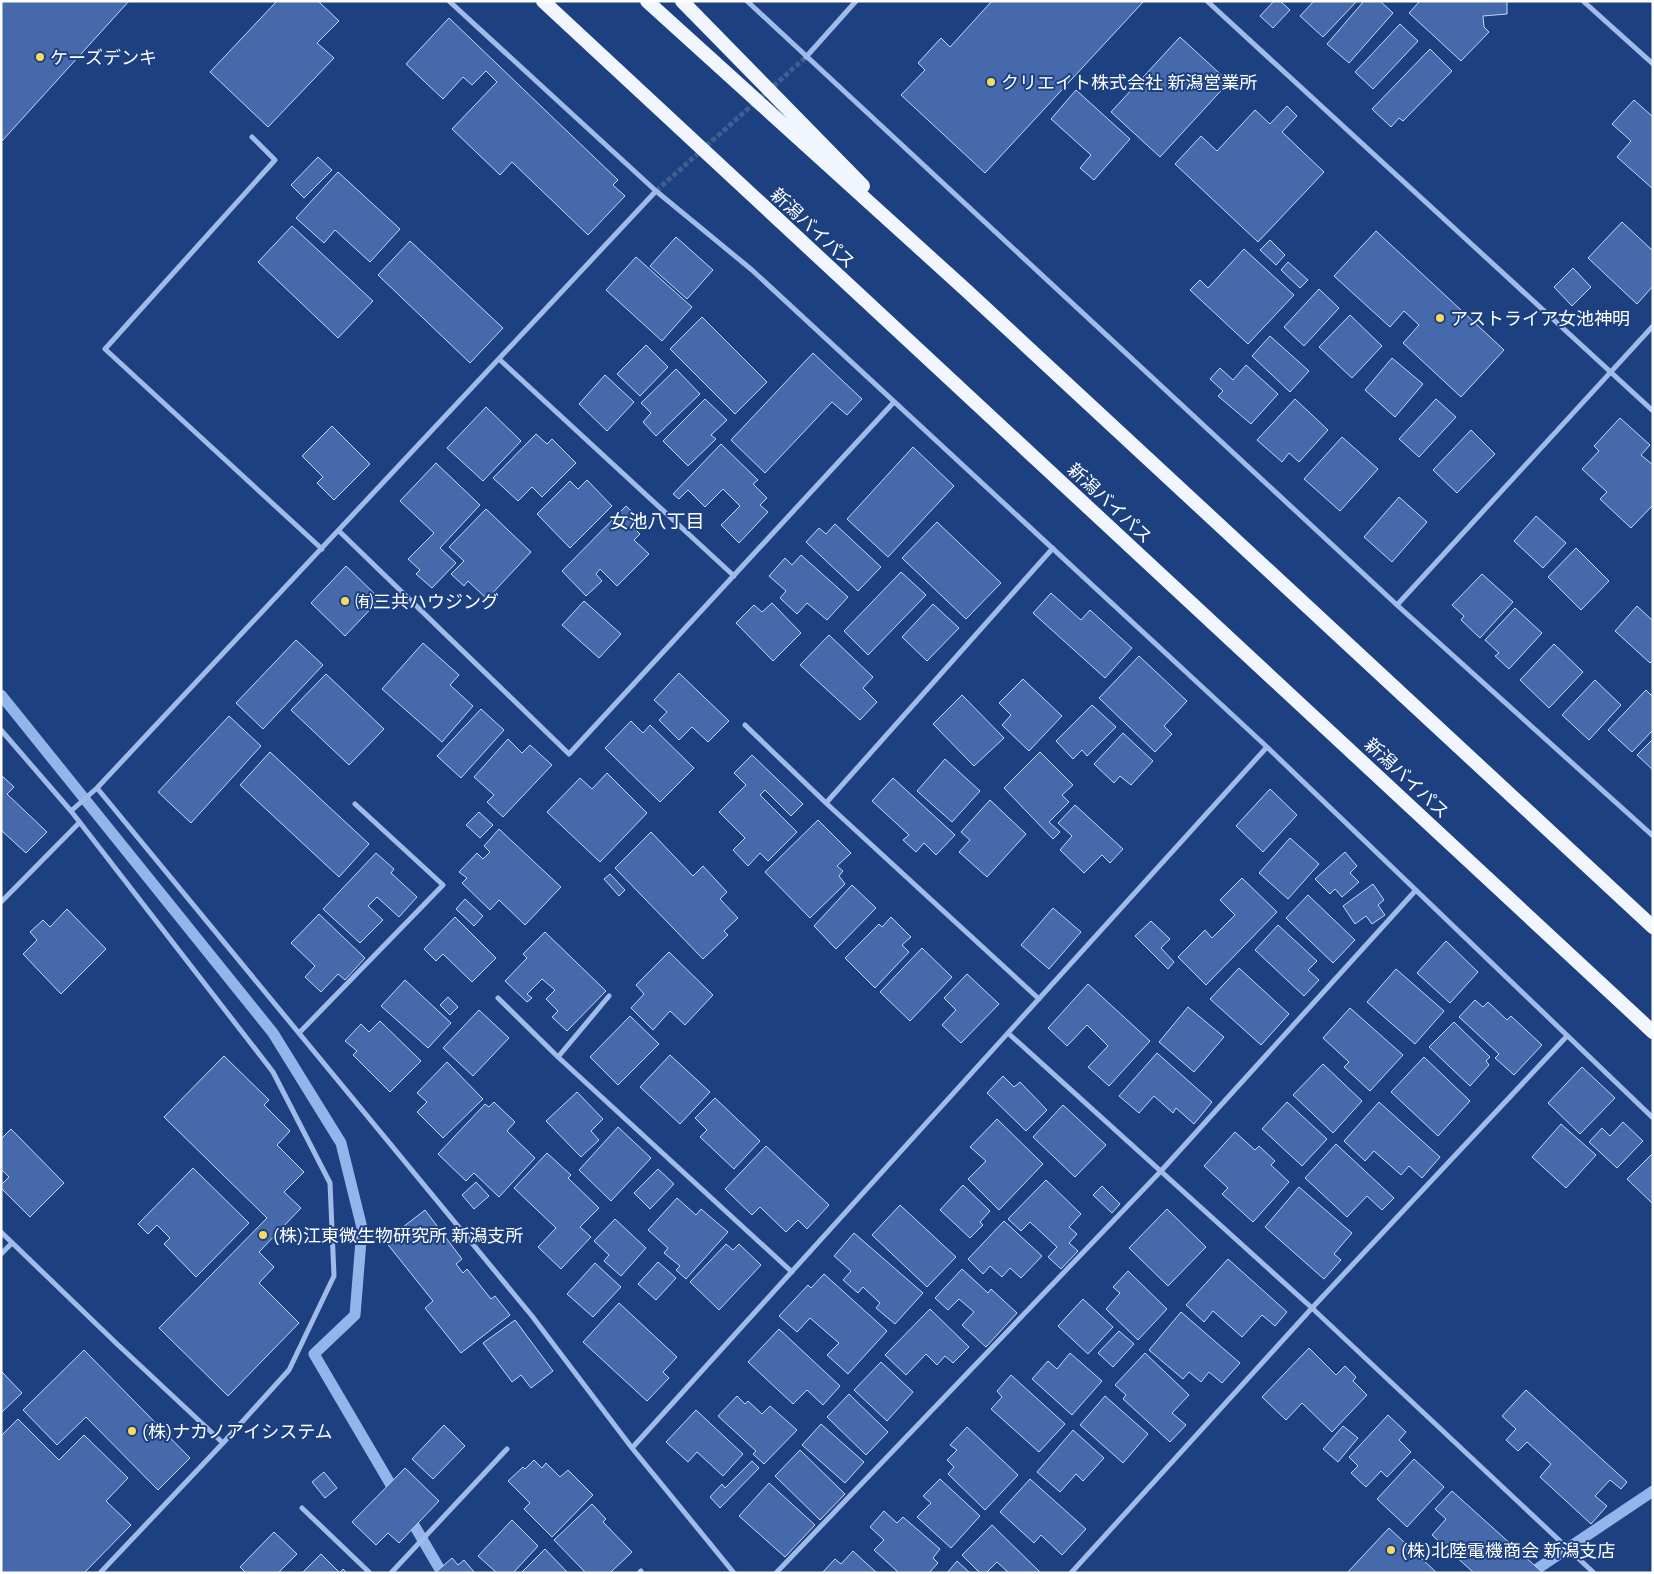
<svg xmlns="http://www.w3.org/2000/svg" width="1654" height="1574" font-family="'IBM Plex Sans','Noto Sans JP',sans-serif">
  <rect width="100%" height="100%" fill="#1d4080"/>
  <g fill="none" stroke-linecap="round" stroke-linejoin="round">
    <path stroke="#93b5eb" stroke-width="11" d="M1 695 273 1033 341 1143 362 1228 355 1315 314 1354 398 1497
      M407 1513 442 1573
      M1531 1573 1653 1491"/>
  </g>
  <path fill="#4569aa" stroke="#c4d7f7" d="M1 1H129L2 141 1 140Z
    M277 1H318L339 21 317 43 334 58 268 127 210 72Z
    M992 1H1144L985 173 901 95 925 70 918 63 941 38 950 47Z
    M1274 1H1280L1290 10 1273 28 1260 16Z
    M1314 1H1357L1323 37 1300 16Z
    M1364 1H1380L1393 13 1349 63 1327 44Z
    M1420 1H1507V14L1483 16 1484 27 1489 32 1461 61 1409 13Z
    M449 18 618 180 613 185 625 196 588 235 512 162 500 175 452 129 497 82 486 71 472 85 463 77 443 99 406 64Z
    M1400 24 1418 41 1373 89 1355 72Z
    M1180 37 1229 82 1160 157 1111 112Z
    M1430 49 1452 71 1403 121 1399 118 1391 127 1372 109Z
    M1076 90 1130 139 1094 180 1080 168 1091 155 1051 119Z
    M1634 100 1653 117V189L1617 157 1631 141 1612 124Z
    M1287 106 1297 116 1282 132 1324 172 1258 242 1175 164 1201 136 1217 151 1255 110 1270 124Z
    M318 157 332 170 304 198 291 185Z
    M338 172 400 229 370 262 335 230 324 243 296 218Z
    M1622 222 1653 251V286L1637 304 1588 258Z
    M292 226 373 301 338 338 258 262Z
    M1376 231 1504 350 1461 397 1403 343 1419 325 1404 311 1390 327 1334 276Z
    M676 237 713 270 687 299 650 266Z
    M1270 240 1285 255 1276 265 1260 250Z
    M410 241 503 328 470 363 378 275Z
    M1244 249 1294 295 1248 344 1190 290 1200 280 1208 288Z
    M636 257 692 307 662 341 606 290Z
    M1288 262 1308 280 1300 288 1281 270Z
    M1573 268 1591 287 1572 306 1554 287Z
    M1319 289 1339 308 1304 346 1284 327Z
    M1350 315 1382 346 1352 378 1319 347Z
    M702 317 767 382 735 414 670 349Z
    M1270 336 1309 371 1290 392 1252 356Z
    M646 345 668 367 640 396 617 374Z
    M813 353 862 399 847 415 832 402 765 473 731 440Z
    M1392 358 1423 384 1395 417 1365 390Z
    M1246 365 1278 394 1251 424 1218 396 1223 391 1210 379 1220 368 1233 380Z
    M676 369 700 394 656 436 643 422 651 413 641 403Z
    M605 375 634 402 607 431 579 404Z
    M705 399 727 420 711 435 716 439 688 466 663 441Z
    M1295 399 1328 430 1299 462 1289 453 1282 462 1257 440Z
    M1436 399 1456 417 1419 457 1399 439Z
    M486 407 521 441 483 481 447 448Z
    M1620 418 1650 445 1641 455 1653 465V505L1631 528 1600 499 1607 492 1582 469 1599 451 1594 446Z
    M332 426 370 464 334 500 317 483 323 477 302 456Z
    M1471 430 1495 454 1457 493 1433 470Z
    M536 434 547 444 552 439 576 463 542 497 532 487 518 501 493 478Z
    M1342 437 1378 469 1340 511 1304 479Z
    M721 444 758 480 753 484 767 498 760 505 768 512 739 543 721 525 740 506 723 489 705 507 688 490 679 499 673 494Z
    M913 447 954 486 888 557 847 519Z
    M436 463 480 505 440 548 456 563 432 588 416 574 420 570 408 559 434 533 400 501Z
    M587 480 612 506 570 548 537 514 570 481 578 489Z
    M1399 497 1427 522 1392 562 1364 537Z
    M626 506 640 519 633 527 640 534 634 540 649 554 617 586 600 569 596 574 602 581 586 596 562 571Z
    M486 509 531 552 487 599 468 581 464 586 451 574 464 561 449 547Z
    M1536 516 1566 543 1543 568 1514 541Z
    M937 522 1001 583 966 619 902 558Z
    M835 524 881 567 858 591 806 542 819 528 826 534Z
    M1576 548 1609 581 1581 610 1548 577Z
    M801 555 848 597 827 620 807 603 797 614 780 598 786 591 769 576 785 558 792 565Z
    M346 566 380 599 345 636 311 603Z
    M901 572 926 595 868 655 844 631Z
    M1482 574 1513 602 1480 638 1461 620 1464 616 1452 605Z
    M1051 593 1081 620 1090 610 1132 648 1105 678 1033 613Z
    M584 601 621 634 599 658 562 625Z
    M772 603 801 633 773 661 736 623 754 605 762 612Z
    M933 604 959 628 927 661 902 637Z
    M1637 606 1653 621V660L1650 663 1615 631Z
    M1515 608 1542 633 1509 669 1495 656 1499 653 1485 640Z
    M829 635 873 677 863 688 877 702 860 720 800 665Z
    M296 640 323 665 263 729 236 703Z
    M423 643 459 675 450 685 473 706 442 742 382 689Z
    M1554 644 1583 672 1549 708 1520 680Z
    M1139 656 1187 701 1164 726 1172 734 1155 752 1099 698Z
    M679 673 729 721 708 742 692 727 679 740 659 720 667 712 654 700Z
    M326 674 384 729 349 765 291 710Z
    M1023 679 1062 716 1029 751 1002 725 1011 715 999 703Z
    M1595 680 1621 705 1589 740 1562 715Z
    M1646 690 1653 697V730L1632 752 1608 730Z
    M962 695 1004 738 974 766 933 724Z
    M1092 705 1116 727 1087 756 1082 750 1073 759 1056 741Z
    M481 709 504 730 461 778 437 756Z
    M229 716 261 746 191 823 158 792Z
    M631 721 643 733 650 725 694 768 660 802 605 748Z
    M1123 733 1153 761 1131 785 1120 776 1114 783 1094 764Z
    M508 739 522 753 530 745 552 765 503 817 487 802 494 795 474 777Z
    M1653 739V770L1637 755Z
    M270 752 369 844 339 877 240 785Z
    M1040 752 1073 785 1062 795 1069 802 1049 822 1060 832 1053 839 1004 788Z
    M752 755 803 804 791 816 765 790 760 795 797 832 768 861 760 853 748 866 733 850 745 838 719 812 746 785 734 773Z
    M945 759 980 791 952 822 917 791Z
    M607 773 647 813 600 862 547 812 580 778 592 789Z
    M2 776 14 787 7 794 47 832 26 853 1 830Z
    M893 778 955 835 936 855 924 843 916 852 903 840 909 835 872 801Z
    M1270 789 1297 815 1263 852 1236 826Z
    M990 800 1026 834 987 877 959 852 970 840 961 832Z
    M1075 805 1123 849 1110 863 1102 855 1084 873 1060 850 1072 836 1058 823Z
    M479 812 493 825 480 838 466 825Z
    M818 820 851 853 837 866 843 871 839 876 845 884 810 918 765 872Z
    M499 829 561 887 525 925 499 900 490 910 462 883 467 878 459 872 477 853 483 859 490 852 484 846Z
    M651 832 693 876 703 866 727 892 720 899 738 918 724 931 728 935 703 959 615 868Z
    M1290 838 1319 864 1288 899 1259 873Z
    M1345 852 1357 866 1350 873 1359 882 1342 897 1335 889 1330 894 1315 879Z
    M376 853 394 869 391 873 417 897 399 917 377 897 368 906 383 920 360 943 323 909Z
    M610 874 625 890 619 896 604 879Z
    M1242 878 1277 912 1206 985 1178 957 1205 930 1212 938 1235 915 1220 900Z
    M1373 884 1384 900 1378 905 1385 915 1372 924 1366 916 1355 924 1343 906Z
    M852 885 876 908 836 949 814 926Z
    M1308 895 1355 940 1333 963 1286 918Z
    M465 899 483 916 474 926 456 909Z
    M1053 908 1081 932 1049 969 1021 945Z
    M67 909 106 949 61 994 23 954 37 940 30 932 43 920 50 927Z
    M319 914 365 958 345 980 338 974 321 992 305 977 315 966 291 943Z
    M455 917 496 958 472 982 443 954 436 961 424 949Z
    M891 917 911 937 902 945 909 952 875 988 845 958 879 924 882 927Z
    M1151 921 1170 939 1161 948 1174 962 1168 969 1135 936Z
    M1278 925 1317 961 1308 970 1319 980 1304 996 1255 950Z
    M545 932 606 991 567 1031 552 1017 558 1011 546 999 555 990 542 979 527 994 532 998 527 1002 505 981 527 958 523 954Z
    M1446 941 1478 972 1450 1003 1417 973Z
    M922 948 952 977 910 1021 880 992Z
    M669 952 713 995 685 1025 670 1011 653 1030 631 1008 644 994 636 985Z
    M1239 968 1289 1014 1261 1045 1210 999Z
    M1396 969 1444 1011 1415 1044 1367 1002Z
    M967 974 999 1004 961 1043 942 1025 956 1010 944 998Z
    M405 980 451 1023 428 1048 381 1006Z
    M1088 984 1150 1041 1109 1086 1088 1067 1108 1046 1087 1025 1067 1046 1048 1028Z
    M448 997 458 1007 450 1015 440 1005Z
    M1475 1000 1483 1007 1488 1002 1507 1020 1511 1016 1542 1045 1514 1075 1495 1058 1499 1054 1459 1017Z
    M1188 1007 1224 1037 1194 1072 1159 1042Z
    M1350 1008 1403 1055 1370 1091 1344 1067 1349 1062 1323 1038Z
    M479 1010 509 1038 473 1076 443 1048Z
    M630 1016 659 1044 618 1085 590 1057Z
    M380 1021 421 1061 390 1092 353 1055 357 1051 345 1041 361 1024 369 1032Z
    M1454 1022 1490 1057 1486 1061 1489 1065 1470 1086 1429 1047Z
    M1157 1053 1212 1102 1194 1124 1176 1108 1173 1113 1154 1096 1139 1113 1119 1096Z
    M670 1055 710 1092 680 1124 640 1087Z
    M224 1056 269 1100 264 1105 290 1131 277 1145 304 1172 284 1192 301 1208 259 1252 274 1267 259 1283 299 1323 228 1396 159 1328 267 1218 164 1117Z
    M1424 1057 1470 1101 1438 1136 1391 1092Z
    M447 1062 483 1099 443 1138 417 1112 427 1102 417 1093Z
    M1323 1064 1362 1101 1333 1133 1293 1095Z
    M1582 1067 1615 1098 1580 1134 1548 1103Z
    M1003 1076 1014 1087 1020 1082 1047 1110 1026 1131 987 1093Z
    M577 1092 603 1119 591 1131 599 1140 581 1157 546 1121Z
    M715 1098 760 1141 734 1169 700 1137 707 1130 695 1118Z
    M494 1102 515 1122 507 1131 535 1158 499 1197 474 1173 466 1181 438 1154 485 1104 489 1107Z
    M1287 1102 1327 1139 1302 1166 1262 1129Z
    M1379 1102 1440 1157 1422 1178 1409 1166 1401 1175 1374 1151 1365 1161 1344 1141Z
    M1063 1105 1106 1145 1075 1177 1033 1137Z
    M997 1119 1043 1164 999 1210 968 1179 986 1161 970 1147Z
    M1623 1122 1643 1141 1617 1168 1589 1142 1602 1128 1610 1136Z
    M1561 1124 1596 1155 1566 1188 1532 1157Z
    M618 1127 651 1158 611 1201 579 1170Z
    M11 1129 64 1183 30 1217 1 1188V1185L9 1177 1 1169V1139Z
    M1235 1132 1255 1150 1259 1146 1275 1161 1271 1165 1289 1182 1253 1222 1222 1194 1228 1188 1204 1166Z
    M1336 1144 1394 1198 1382 1210 1367 1196 1347 1217 1305 1178Z
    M766 1146 829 1205 807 1229 798 1220 786 1232 760 1207 752 1215 725 1189Z
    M547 1153 571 1175 568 1178 599 1208 580 1227 591 1237 561 1269 538 1247 556 1228 514 1188Z
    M1652 1154H1653V1204L1627 1179Z
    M193 1168 249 1223 196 1277 164 1244 170 1238 157 1225 148 1234 138 1224Z
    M658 1169 674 1184 650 1209 634 1193Z
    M1046 1180 1081 1214 1069 1227 1077 1234 1069 1243 1078 1251 1061 1269 1048 1257 1057 1247 1030 1222 1021 1231 1008 1219Z
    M476 1182 489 1196 474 1209 462 1195Z
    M963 1185 990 1211 980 1222 983 1225 970 1238 940 1210Z
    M1102 1186 1120 1204 1112 1213 1093 1195Z
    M1299 1187 1352 1233 1334 1254 1341 1260 1324 1279 1265 1227Z
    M677 1198 696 1215 701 1209 728 1232 686 1279 676 1270 680 1266 664 1253 668 1248 648 1230Z
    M900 1205 956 1257 927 1287 872 1235Z
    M1167 1209 1206 1247 1168 1286 1129 1248Z
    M425 1210 462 1259 456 1264 463 1273 467 1269 491 1299 495 1296 510 1315 461 1353 425 1308 433 1301 385 1241Z
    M615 1219 646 1248 621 1276 604 1261 609 1255 594 1241Z
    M1004 1221 1042 1256 1021 1278 1010 1268 1002 1277 990 1266 983 1274 968 1259Z
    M854 1233 923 1293 895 1324 876 1308 880 1303 863 1287 858 1293 843 1280 851 1271 834 1256Z
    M726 1244 733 1250 739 1244 761 1265 719 1310 690 1282Z
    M1228 1259 1287 1312 1275 1326 1262 1315 1242 1337 1213 1311 1204 1322 1186 1305Z
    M658 1262 676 1278 656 1300 638 1284Z
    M595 1263 621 1287 593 1317 567 1294Z
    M962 1269 988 1293 991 1289 1017 1313 986 1347 962 1325 974 1312 959 1299 948 1310 935 1298Z
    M1128 1271 1167 1309 1138 1340 1106 1309 1120 1293 1113 1287Z
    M824 1274 887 1331 848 1374 827 1355 839 1343 810 1318 797 1332 779 1316 808 1285 811 1288Z
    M1083 1299 1113 1327 1088 1354 1058 1326Z
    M619 1303 677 1357 663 1372 669 1378 647 1401 583 1342Z
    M930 1309 969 1347 953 1363 945 1356 937 1365 926 1354 906 1375 885 1355Z
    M1181 1312 1240 1363 1222 1383 1209 1372 1201 1382 1189 1372 1183 1379 1149 1350Z
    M515 1320 553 1371 531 1388 521 1375 512 1382 483 1343Z
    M779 1329 840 1386 823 1405 807 1390 793 1404 748 1362Z
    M1119 1331 1134 1344 1113 1367 1098 1353Z
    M1309 1348 1336 1375 1345 1366 1356 1377 1353 1381 1367 1395 1332 1432 1302 1403 1286 1420 1262 1397Z
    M84 1350 190 1458 158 1490 86 1417 57 1445 23 1410Z
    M1070 1353 1102 1381 1072 1415 1032 1379 1048 1361 1057 1369Z
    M1145 1353 1189 1395 1172 1413 1186 1425 1170 1442 1123 1399 1126 1395 1115 1385Z
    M881 1362 913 1392 887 1421 854 1390Z
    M1 1371 22 1393 1 1413Z
    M1011 1375 1065 1424 1039 1452 991 1409 1002 1397 997 1391Z
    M1526 1390 1627 1482 1621 1489 1610 1480 1595 1496 1607 1506 1591 1524 1540 1477 1551 1464 1527 1442 1518 1451 1506 1440 1516 1429 1502 1416Z
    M849 1394 888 1432 866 1455 827 1417Z
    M737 1396 745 1404 748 1401 762 1414 770 1406 797 1430 764 1464 753 1454 756 1451 718 1416Z
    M1105 1396 1148 1434 1123 1463 1080 1425Z
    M696 1410 743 1454 723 1476 697 1452 688 1462 666 1442Z
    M1388 1415 1406 1432 1399 1440 1411 1452 1387 1477 1381 1471 1366 1487 1351 1473 1358 1466 1349 1457Z
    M18 1419 59 1460 84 1435 128 1478 106 1501 131 1525 84 1573H1V1436Z
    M821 1424 864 1462 845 1483 802 1445Z
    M444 1425 465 1446 433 1479 412 1459Z
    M1343 1426 1358 1438 1338 1462 1323 1449Z
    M967 1427 1018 1475 985 1510 948 1474 954 1467 947 1460 957 1450 950 1445Z
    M1073 1430 1104 1458 1083 1481 1076 1474 1060 1492 1037 1472Z
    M800 1450 845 1494 820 1520 775 1476Z
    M1414 1459 1444 1487 1407 1527 1377 1499Z
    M534 1460 542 1468 546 1463 560 1477 568 1470 593 1495 552 1537 524 1509 530 1503 508 1481 523 1467 525 1469Z
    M752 1461 759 1468 720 1508 710 1497 722 1484 725 1488Z
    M405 1468 439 1501 399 1543 388 1533 376 1545 352 1522Z
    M324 1472 337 1488 325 1498 312 1482Z
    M940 1479 980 1516 951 1548 917 1517 931 1503 923 1496Z
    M1030 1479 1086 1529 1062 1555 1041 1535 1034 1543 1000 1512Z
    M769 1483 815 1525 785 1557 739 1516Z
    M1452 1491 1543 1573H1474L1432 1535 1446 1519 1435 1509Z
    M592 1504 606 1519 603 1522 632 1552 610 1573H586L554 1540Z
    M884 1511 897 1523 903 1517 940 1549 933 1558 938 1563 929 1573H899L874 1550 884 1540 870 1527Z
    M512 1520 538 1546 513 1573H497L478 1556Z
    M992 1525 1041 1573H1009L997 1562 986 1573H980L962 1555Z
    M1389 1528 1437 1573H1347Z
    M274 1532 297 1554 278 1573H246L240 1567Z
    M545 1549 568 1573H521Z
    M853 1551 877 1573H822L835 1559 841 1564Z
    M321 1554 340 1573 343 1569 347 1573H302Z
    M452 1558 458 1565 464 1560 475 1573H435Z
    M957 1561 970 1573H947Z"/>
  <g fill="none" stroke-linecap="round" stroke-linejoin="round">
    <path stroke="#3f5d93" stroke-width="5" stroke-dasharray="5 2.5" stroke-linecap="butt" d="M656 191 806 57"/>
    <path stroke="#a0bbe9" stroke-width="5" d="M449 1 656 191 752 270 1267 747 1653 1118
      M747 1 1397 605 1653 836
      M1207 1 1653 411
      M1583 1 1653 64
      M806 57 856 1
      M252 137 275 160 105 349 322 549
      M499 359 734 576
      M339 531 569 754 894 402
      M1397 605 1653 326
      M745 725 826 803
      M1 730 71 811 273 1072 330 1183 334 1276 289 1370 223 1443 100 1573
      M97 788 532 1316 632 1448 734 1573
      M71 811 97 788 656 191
      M1 902 79 823
      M498 998 558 1057 792 1272
      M1039 999 826 803 1053 548
      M299 1033 443 885 355 804
      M1008 1033 1312 1308 1594 1573
      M558 1057 609 996
      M1 1232 116 1343 223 1443
      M1 1254 12 1243
      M632 1448 1267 747
      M302 1508 370 1573
      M391 1573 507 1449
      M639 1573 641 1571
      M776 1573 1161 1171 1416 890
      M1071 1573 1312 1308 1567 1036"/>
    <path stroke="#f1f5fe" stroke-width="14" d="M543 1 1653 1032
      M647 1 967 291 1653 927
      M682 1 863 186"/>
  </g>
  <g fill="#f9d95e" stroke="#1d4080" stroke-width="2">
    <circle cx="40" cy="57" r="5"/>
    <circle cx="991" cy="82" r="5"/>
    <circle cx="1440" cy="318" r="5"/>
    <circle cx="345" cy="601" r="5"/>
    <circle cx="263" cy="1235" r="5"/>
    <circle cx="132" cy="1431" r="5"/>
    <circle cx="1391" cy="1550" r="5"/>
  </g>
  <g text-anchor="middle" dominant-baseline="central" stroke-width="4" stroke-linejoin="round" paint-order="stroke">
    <g font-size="18" fill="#fff" stroke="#1d4080" text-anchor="start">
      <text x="50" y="57">ケーズデンキ</text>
      <text x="1001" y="82">クリエイト株式会社 新潟営業所</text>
      <text x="1450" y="318">アストライア女池神明</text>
      <text x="355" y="601">㈲三共ハウジング</text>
      <text x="273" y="1235">(株)江東微生物研究所 新潟支所</text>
      <text x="142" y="1431">(株)ナカノアイシステム</text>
      <text x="1401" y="1550">(株)北陸電機商会 新潟支店</text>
    </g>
    <g font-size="18" fill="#fff" stroke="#1d4080">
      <text transform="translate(813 228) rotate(43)">新潟バイパス</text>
      <text transform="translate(1110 503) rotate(43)">新潟バイパス</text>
      <text transform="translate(1407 778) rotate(43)">新潟バイパス</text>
    </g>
    <g font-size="19" fill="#fff" stroke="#1d4080">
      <text x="657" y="521">女池八丁目</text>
    </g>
  </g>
  <rect width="1654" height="1574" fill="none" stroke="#ffffff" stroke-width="5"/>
</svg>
